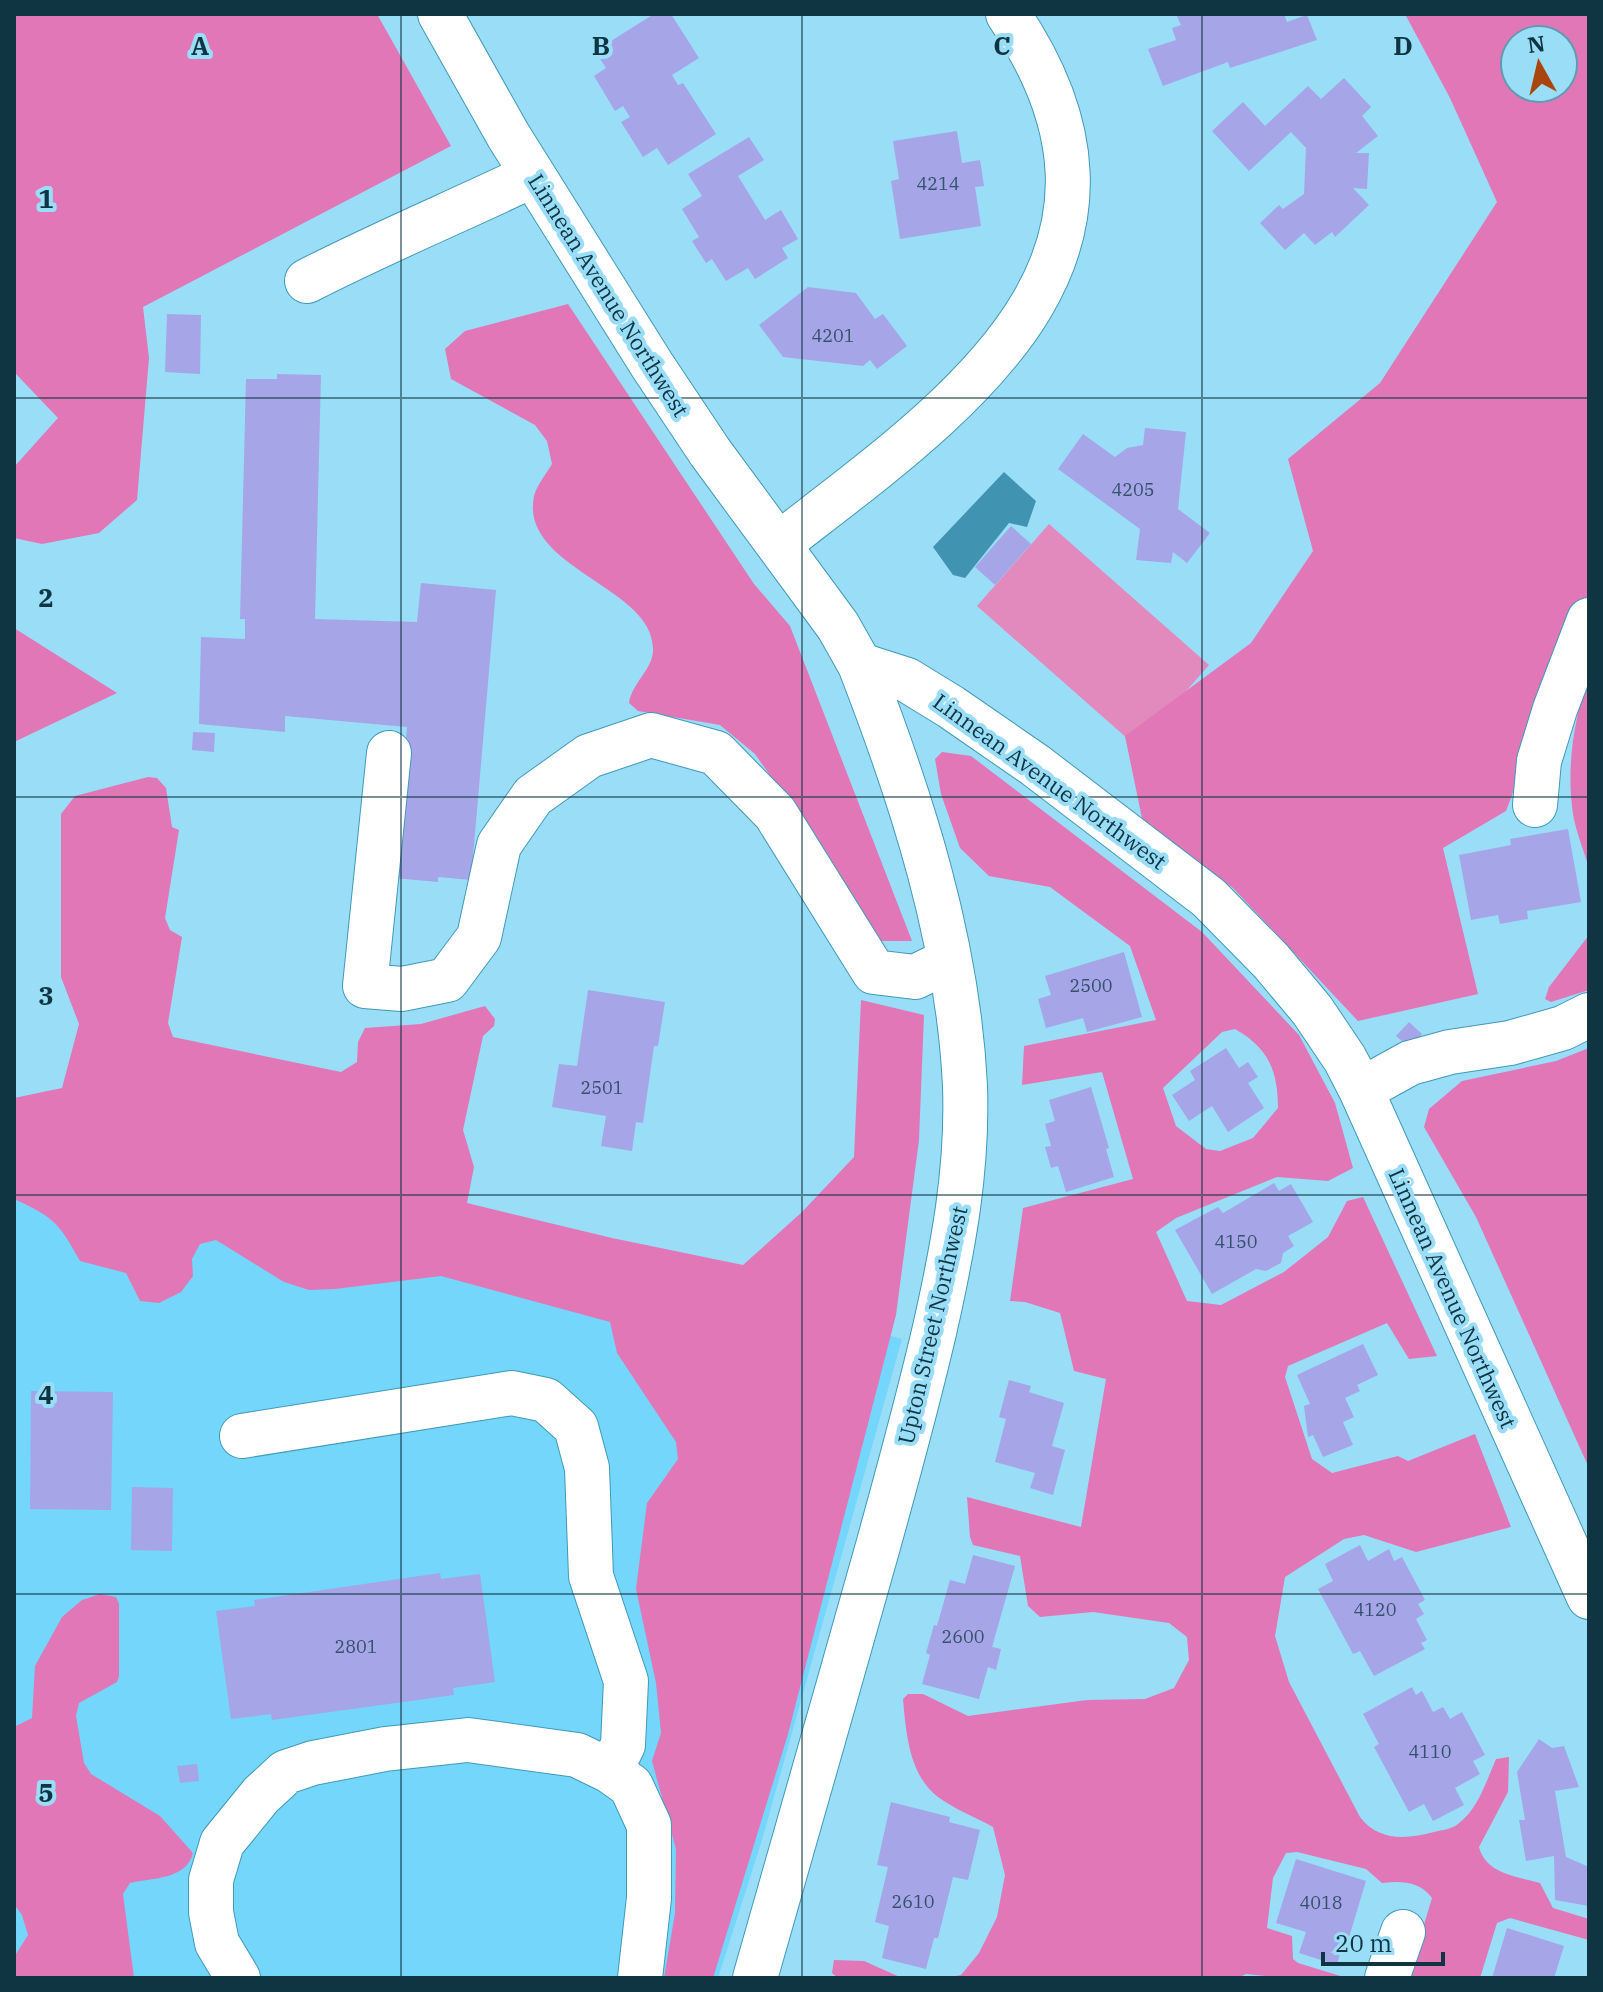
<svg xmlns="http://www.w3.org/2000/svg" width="1603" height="1992" font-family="'IBM Plex Serif',serif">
  <rect width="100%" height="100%" fill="#9addf7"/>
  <path fill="#73d6fa" d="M14 1121 131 1136 902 1339 762 1840 718 1978H14Z"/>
  <path fill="#e289be" d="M1049 524 1209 665 1137 747 977 606Z"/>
  <path fill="#e177b7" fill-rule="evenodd" d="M14 14H377L451 146 143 307 149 358 137 500 99 533 42 544 14 538V467L58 418 16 374 14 378Z
    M1405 14H1589V591L1506 811 1443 848 1478 994 1358 1021 1233 888 1143 823 1125 736 1251 643 1313 551 1288 459 1380 383 1497 202 1450 98ZM1515 40H1563V88H1515Z
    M568 304 754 584 790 626 912 941H876L843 880 755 754 720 725 638 711 629 703C632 682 654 669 653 648 652 586 519 568 534 496 537 485 546 474 552 464L547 441 535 425 451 379 445 349 465 331Z
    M14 628 117 693 14 742Z
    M1589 674V868C1584 851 1576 832 1573 814 1566 766 1574 720 1589 674Z
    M942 752 971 756 1202 932 1299 1035 1335 1103 1353 1168 1328 1181 1277 1177 1176 1218 1156 1232 1187 1301 1221 1305 1284 1272 1328 1237 1347 1201 1363 1197 1437 1356 1409 1359 1387 1323 1288 1366 1285 1377 1312 1459 1332 1473 1398 1456 1408 1461 1475 1434 1511 1527 1416 1552 1364 1535 1344 1539 1285 1577 1275 1636 1289 1682 1360 1817C1379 1842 1407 1839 1434 1832 1442 1830 1452 1829 1458 1824 1478 1809 1486 1782 1496 1759L1509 1757 1508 1792 1479 1847C1486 1874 1516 1876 1540 1883L1553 1908 1589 1919V1940L1510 1918 1497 1923 1480 1978H1408L1432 1898C1419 1881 1402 1881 1382 1883L1366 1869 1297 1852 1286 1853 1273 1878 1267 1928 1292 1936 1293 1959 1298 1963 1347 1978H1284L1246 1974 1238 1978H944L961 1975 979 1953 997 1917 1005 1875 993 1827C975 1817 954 1809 938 1797 909 1775 906 1732 903 1699L908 1694H923L968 1716 1087 1700 1145 1699 1174 1688 1189 1660 1187 1637 1169 1623 1093 1612 1040 1617 1028 1606 1020 1556 973 1545 970 1537 967 1497 1081 1527 1106 1379 1074 1371 1060 1313 1025 1302 1010 1301 1023 1208 1133 1179 1102 1072 1022 1085 1024 1046 1156 1020 1130 946 1050 887 989 876 960 848 941 794 935 759ZM1235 1029C1269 1048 1278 1072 1278 1108L1253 1138 1220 1151 1206 1149 1176 1126 1163 1088 1222 1032Z
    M148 777 157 778 166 788 172 827 179 830 165 918 170 930 182 937 168 1023 173 1037 341 1072 357 1062 358 1042 365 1028 421 1024 485 1006 495 1019 494 1026 483 1036 463 1130 474 1167 467 1203 612 1238 743 1265 802 1212 854 1157 861 1000 924 1015 919 1140 896 1315 788 1734 713 1978H664L675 1913 676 1849 652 1761 661 1733 656 1683 636 1589 647 1503 678 1459 676 1442 617 1353 610 1322 441 1276 335 1289 309 1290 284 1282 216 1240 200 1244 192 1259 193 1276 181 1292 159 1303 140 1301 126 1273 80 1261C59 1223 54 1217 14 1199V1098L62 1088 79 1024 61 977V814L75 796Z
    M1589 935V990L1551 1002 1545 999 1549 987Z
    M1589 1048V1468L1476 1217 1424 1127 1429 1109 1462 1081 1556 1061Z
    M100 1594 116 1597 119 1604V1676L117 1682 79 1703 76 1716 84 1763 91 1774 160 1816 193 1853C187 1879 153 1878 130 1883L123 1894 134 1978H18L14 1973V1957L28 1935 22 1915 14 1904V1727L32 1718 35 1666 62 1617 82 1600Z
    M834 1960 864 1961 902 1978H838L832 1973Z"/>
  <path fill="#4194b1" d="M1004 472 1036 501 1027 527 1009 523 965 578 953 575 933 547Z"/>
  <path fill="#a6a5e8" d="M654 14H671L699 58 672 75 678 85 683 83 716 134 668 165 657 148 643 157 621 122 630 117 623 106 615 111 594 76 606 68 595 51Z
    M1176 14H1284L1287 22 1307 15 1317 40 1230 68 1228 62 1163 86 1148 49 1176 40 1172 28 1181 25Z
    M1344 78 1371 107 1362 116 1378 136 1356 153H1369L1367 189 1353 188 1369 205 1335 237 1332 232 1315 245 1304 233 1285 250 1260 223 1279 205 1283 209 1304 194 1306 148 1291 132 1249 171 1212 131 1243 102 1265 126 1308 86 1321 99Z
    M957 131 962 163 980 160 984 186 975 187 981 226 900 239 891 181 899 179 893 141Z
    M749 137 764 160 738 176 765 220 781 210 798 239 782 248 788 258 755 279 748 268 726 281 712 259 706 263 692 241 699 237 682 209 702 196 688 174Z
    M808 287 856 293 875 319 883 314 907 346 877 369 870 360 863 366 783 357 759 325Z
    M167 314 201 315 200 374 165 372Z
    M277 374 321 375 315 619 417 622 421 583 496 590 471 880 438 877V882L394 878 407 727 285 716V732L199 724 201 637 245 639V619H240L246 379H277Z
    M1145 428 1186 432 1178 509 1210 533 1187 563 1173 552 1171 563 1136 560 1140 529 1058 469 1083 434 1115 457 1127 448 1143 445Z
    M1011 526 1031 544 995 585 975 567Z
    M193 732 215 733 214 752 192 750Z
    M1568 829 1581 902 1527 911 1528 919 1500 924 1498 915 1471 920 1459 855 1511 845 1510 839Z
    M1124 952 1142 1017 1087 1032 1083 1018 1046 1028 1038 999 1051 995 1045 976Z
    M588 990 665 1002 658 1046H654L643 1123 636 1122 632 1151 601 1146 606 1116 552 1107 559 1064 577 1066Z
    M1409 1022 1422 1034 1410 1048 1396 1036Z
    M1226 1048 1239 1068 1248 1062 1258 1077 1248 1083 1264 1108 1228 1132 1212 1106 1189 1121 1172 1095 1195 1080 1190 1071Z
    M1091 1087 1109 1148 1106 1149 1114 1177 1066 1192 1058 1166 1051 1168 1045 1147 1051 1146 1045 1124 1055 1121 1049 1100Z
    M1274 1183 1279 1191 1291 1184 1313 1222 1288 1236 1294 1246 1283 1253 1281 1263 1266 1271 1256 1269 1212 1294 1175 1230 1218 1207 1223 1213Z
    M1363 1344 1378 1375 1357 1385 1360 1391 1345 1398 1354 1417 1343 1422 1353 1445 1323 1457 1313 1435 1308 1437 1304 1406 1310 1404 1297 1375Z
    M1009 1380 1031 1386 1029 1392 1064 1403 1052 1446 1065 1450 1053 1495 1030 1488 1035 1473 995 1462 1006 1419 999 1417Z
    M31 1391 113 1392 111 1510 30 1509Z
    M132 1487 173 1488 172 1551 131 1550Z
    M1360 1545 1368 1561 1389 1549 1394 1561 1402 1557 1425 1600 1418 1604 1424 1614 1416 1619 1427 1640 1421 1643 1425 1649 1374 1676 1360 1651 1353 1654 1318 1589 1333 1581 1325 1564Z
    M973 1555 1015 1566 992 1647 1001 1649 996 1670 988 1667 979 1699 922 1684 930 1655 926 1653 934 1625 937 1626 950 1580 965 1584Z
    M440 1573 441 1579 480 1574 495 1682 453 1688 454 1695 272 1720 271 1714 231 1719 216 1611 255 1606 254 1600Z
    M1412 1687 1416 1695 1422 1691 1433 1712 1443 1707 1450 1719 1462 1712 1485 1755 1473 1761 1480 1774 1455 1788 1464 1805 1433 1821 1424 1804 1409 1812 1374 1747 1379 1744 1363 1714Z
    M1539 1739 1552 1748 1564 1746 1579 1787 1555 1791 1566 1857 1589 1867V1906L1555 1900 1554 1856 1526 1861 1519 1820H1525L1517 1772Z
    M197 1764 199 1781 180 1783 177 1766Z
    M891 1802 950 1817 949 1822 980 1830 968 1880 953 1877 938 1938H934L926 1969 882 1958 889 1926 875 1922 888 1867 877 1865Z
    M1296 1859 1366 1881 1347 1944 1343 1942 1337 1965 1299 1953 1306 1932 1276 1923Z
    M1507 1928 1564 1946 1554 1978H1492Z"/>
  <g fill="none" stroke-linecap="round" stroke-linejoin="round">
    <g stroke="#409ab8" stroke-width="46">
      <path id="minor" d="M440 14 508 135 652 365 710 452 838 626 860 665 907 680 951 707 1035 765 1209 898 1271 961 1312 1010 1345 1059 1361 1090 1589 1597
        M307 281C381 243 458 211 533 175
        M779 544C955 407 1176 260 1008 14
        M389 753 365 986 402 989 447 980 479 937 499 845 533 796 589 756 651 735 716 753 775 813 874 972 915 977 948 961
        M1535 805 1539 761 1555 709 1589 620
        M1361 1090 1410 1063 1450 1052 1510 1043 1563 1028 1589 1015
        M242 1436 512 1393 546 1400 576 1427 587 1468 591 1576 626 1681 623 1745 610 1771
        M238 1978 217 1943 211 1912V1880L222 1843 261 1795 286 1772 313 1763 385 1749 468 1740 577 1755 610 1771 631 1786 649 1825V1898L640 1978
        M755 1978C797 1834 837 1690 878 1546 898 1474 918 1401 935 1328 953 1248 968 1170 965 1086 958 941 912 799 860 665
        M1387 1978 1403 1932"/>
    </g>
    <use href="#minor" stroke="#fff" stroke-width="44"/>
  </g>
  <path fill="none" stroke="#0f3542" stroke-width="2" stroke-opacity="0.55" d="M401 14V1978M802 14V1978M1202 14V1978M14 398H1589M14 797H1589M14 1195H1589M14 1594H1589"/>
  <g text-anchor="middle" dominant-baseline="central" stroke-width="8" stroke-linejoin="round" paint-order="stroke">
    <g font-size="18" fill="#35516c">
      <text x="938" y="183">4214</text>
      <text x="833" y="335">4201</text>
      <text x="1133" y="489">4205</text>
      <text x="1091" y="985">2500</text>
      <text x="602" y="1087">2501</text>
      <text x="1236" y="1241">4150</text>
      <text x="1375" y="1609">4120</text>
      <text x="963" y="1636">2600</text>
      <text x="356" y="1646">2801</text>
      <text x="1430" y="1751">4110</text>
      <text x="913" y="1901">2610</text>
      <text x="1321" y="1902">4018</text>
    </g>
    <g font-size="22" fill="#0f3542" stroke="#9addf7">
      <text transform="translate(609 295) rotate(58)">Linnean Avenue Northwest</text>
      <text transform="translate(1050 781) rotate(36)">Linnean Avenue Northwest</text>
      <text transform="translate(1453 1298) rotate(66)">Linnean Avenue Northwest</text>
      <text transform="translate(932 1325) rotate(-77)">Upton Street Northwest</text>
    </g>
  </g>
  <g font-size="26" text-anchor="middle" font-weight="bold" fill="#0f3542" stroke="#9addf7" stroke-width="8" stroke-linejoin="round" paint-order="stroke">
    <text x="200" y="55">A</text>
    <text x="601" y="55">B</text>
    <text x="1002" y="55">C</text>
    <text x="1403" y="55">D</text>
    <text x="46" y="208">1</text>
    <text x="46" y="607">2</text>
    <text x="46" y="1005">3</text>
    <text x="46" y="1404">4</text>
    <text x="46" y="1802">5</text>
  </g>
  <rect width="1603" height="1992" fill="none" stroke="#0f3542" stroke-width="32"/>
  <g transform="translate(1539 64) rotate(352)"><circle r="38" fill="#9addf7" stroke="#629aaf" stroke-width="2"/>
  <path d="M0-6L14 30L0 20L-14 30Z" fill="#a9460e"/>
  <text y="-12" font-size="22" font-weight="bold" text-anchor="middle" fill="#0f3542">N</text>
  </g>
  <path d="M1323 1952v12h120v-12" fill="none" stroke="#0f3542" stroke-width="4"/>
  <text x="1335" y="1952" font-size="24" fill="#0f3542" stroke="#9addf7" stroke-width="6" paint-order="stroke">20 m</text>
</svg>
